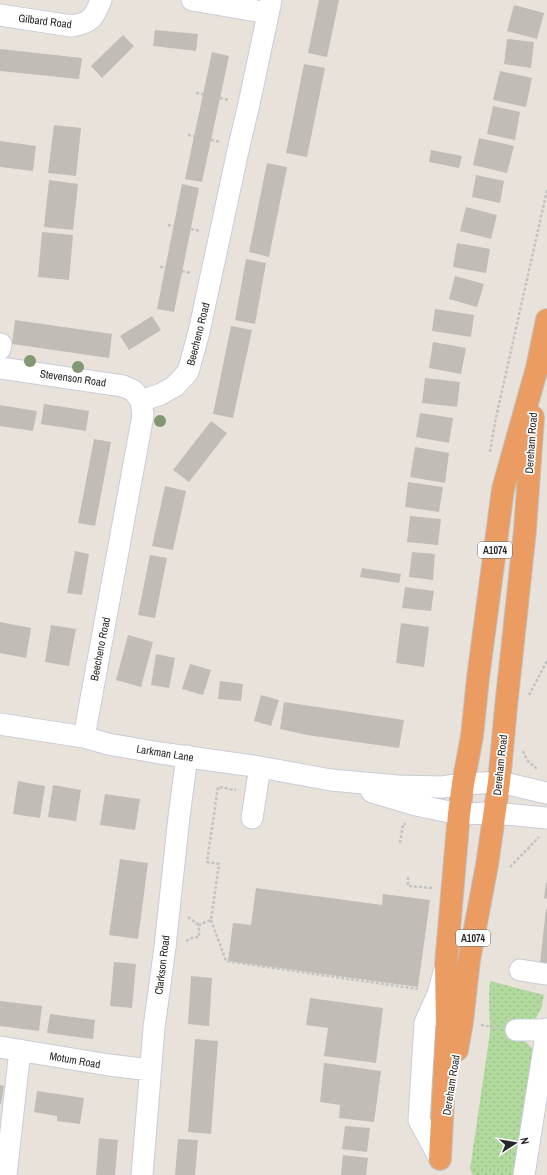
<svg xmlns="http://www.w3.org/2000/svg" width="547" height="1175" font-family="'Archivo Narrow',sans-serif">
  <defs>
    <pattern id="green-dots" width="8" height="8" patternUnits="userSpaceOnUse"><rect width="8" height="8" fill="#b2d99d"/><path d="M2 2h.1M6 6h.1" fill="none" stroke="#99ba87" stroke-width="1.8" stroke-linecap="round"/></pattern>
  </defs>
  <rect width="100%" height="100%" fill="#e8e2db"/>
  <path fill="url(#green-dots)" d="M490 981 544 995 541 1009 524 1040 535 1051 516 1175H473L470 1169 490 1033C490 1016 488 998 490 981Z"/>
  <path fill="#c1bcb6" d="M319 0H339L327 57 308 53Z
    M514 5 544 13 537 39 507 31Z
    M155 30 198 34 196 51 153 46Z
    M123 35 134 46 102 78 91 66Z
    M507 39 534 42 531 68 504 64Z
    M0 49 82 58 79 79 0 71Z
    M212 52 229 56 202 182 185 179Z
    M304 64 325 68 307 157 286 153Z
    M500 71 532 78 526 107 493 100Z
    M493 106 520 112 515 140 487 134Z
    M54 125 81 128 76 176 48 173Z
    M479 138 514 146 507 173 473 165Z
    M0 141 36 146 33 171 0 167Z
    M431 150 462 156 459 168 429 162Z
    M267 163 287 167 269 257 249 252Z
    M476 175 504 181 500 203 472 197Z
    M49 180 78 184 73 230 44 227Z
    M182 184 199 188 174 312 157 309Z
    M466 207 497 215 491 239 460 231Z
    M42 232 73 235 69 280 38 277Z
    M457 243 490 249 486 273 453 267Z
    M246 259 266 263 255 324 235 320Z
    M455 276 484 284 477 307 449 299Z
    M435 309 474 315 471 337 432 331Z
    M152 316 161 330 129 350 120 336Z
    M15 320 112 334 109 358 12 344Z
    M231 326 252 330 233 418 213 414Z
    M433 342 466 348 461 374 429 368Z
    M425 378 460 382 457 407 422 403Z
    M44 404 89 411 86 431 41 424Z
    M0 405 37 411 33 431 0 426Z
    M420 413 453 418 449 443 416 437Z
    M211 421 227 433 189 482 173 470Z
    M94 439 111 442 95 526 78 523Z
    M415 447 449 453 445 483 410 477Z
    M408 482 443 487 439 512 405 507Z
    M165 486 186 491 173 550 152 546Z
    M410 516 441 519 438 545 407 542Z
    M75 551 89 554 82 595 67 593Z
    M412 552 435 554 433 580 409 577Z
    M150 555 167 558 155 618 138 615Z
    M362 568 401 574 399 583 360 577Z
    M405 587 434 591 431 611 402 608Z
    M0 622 31 628 26 658 0 653Z
    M401 623 429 627 424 667 396 663Z
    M51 625 76 629 69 666 45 662Z
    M128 635 153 642 141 687 116 680Z
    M156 654 175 658 169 688 151 685Z
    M190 664 211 670 203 695 182 689Z
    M220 681 243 684 241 701 218 699Z
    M261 695 279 700 271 726 254 721Z
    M284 702 404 720 399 748 307 735 280 729Z
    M18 781 45 786 40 818 13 814Z
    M53 785 81 790 76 821 48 817Z
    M105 794 140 799 135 830 100 825Z
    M120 859 148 863 138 939 109 935Z
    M546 883H547V899L544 898Z
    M256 888 382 905 383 894 430 900 418 987 228 961 233 923 251 925Z
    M546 909H547V963H540Z
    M114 962 136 964 132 1008 110 1006Z
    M191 976 212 978 209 1026 188 1024Z
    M310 998 383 1008 376 1063 324 1056 328 1028 306 1025Z
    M0 1001 42 1006 39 1031 0 1026Z
    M50 1014 95 1020 93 1039 47 1033Z
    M195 1039 218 1041 211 1134 188 1132Z
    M324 1063 381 1071 374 1122 339 1118 340 1105 320 1102Z
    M0 1085 4 1086 1 1104H0Z
    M37 1091 84 1098 80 1124 57 1121V1116L34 1112Z
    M345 1126 370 1128 367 1152 342 1149Z
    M99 1138 118 1140 115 1175H96Z
    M178 1139 198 1140 195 1175H175Z
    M343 1155 368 1158 366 1175H341Z"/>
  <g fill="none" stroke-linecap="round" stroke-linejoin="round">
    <g stroke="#c9ccd8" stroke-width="23">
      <path id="minor" d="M192 0 268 13
        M0 15 71 26C91 23 94 18 101 0
        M0 349 1 344
        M0 368 123 386 134 391 141 401
        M0 724 84 737 108 744 160 753 260 767 331 780 398 786 442 787 463 784 499 782 547 793
        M84 737 143 415 141 401 161 394 175 386 188 372 199 332 239 146 249 104 271 0
        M372 792 416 805 459 814 494 813 547 818
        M252 818 260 767
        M520 970 545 974
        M516 1030H547
        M0 1047 109 1065 150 1070
        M440 1159 419 1120 425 1023 438 994 444 972
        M6 1175 20 1050
        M142 1175 154 1028 165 947 179 817 187 756
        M524 1175 547 1029"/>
    </g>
    <g stroke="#c3c3c3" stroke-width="24">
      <path id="highway" d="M457 1050 462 1022 469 960 487 865 499 782 506 707 525 530 533 417
        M440 1159 447 1024 446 964 459 814 463 784 472 736 478 678 503 489 537 368 547 320"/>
    </g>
    <path stroke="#c3c3c3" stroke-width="2.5" stroke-dasharray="3 2" stroke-linecap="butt" d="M196 93 203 94
      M220 98 229 100
      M188 135 194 136
      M211 140 221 142
      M168 225 174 226
      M191 229 200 231
      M160 267H166
      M182 271 191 273
      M490 452 495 422 547 190
      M529 695 547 661
      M523 751 527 760 537 769
      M400 843 403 824H406
      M510 867 539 837
      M408 877V886L433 888
      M188 917 199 925
      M211 920 226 961 418 989
      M186 941 192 938 199 937V925L211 920 219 864 207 862 218 787 236 790
      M481 1025 498 1028"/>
    <use href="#minor" stroke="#fff" stroke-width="21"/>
    <use href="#highway" stroke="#eb9c63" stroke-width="22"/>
  </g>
  <g fill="#829875">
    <circle cx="30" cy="361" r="6"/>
    <circle cx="78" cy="367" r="6"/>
    <circle cx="160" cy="421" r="6"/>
  </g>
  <g text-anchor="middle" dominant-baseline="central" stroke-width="3.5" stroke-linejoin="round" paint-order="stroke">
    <g fill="#fff" stroke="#686868" stroke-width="1">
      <rect x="478" y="542" width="34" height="16" rx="3"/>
      <rect x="456" y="930" width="34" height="16" rx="3"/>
    </g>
    <g font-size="10" font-weight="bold" fill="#272727">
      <text x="495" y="550">A1074</text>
      <text x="473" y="938">A1074</text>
    </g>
    <g font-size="11" fill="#272727" stroke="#fff">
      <text transform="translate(45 21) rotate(7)">Gilbard Road</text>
      <text transform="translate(198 334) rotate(-76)">Beecheno Road</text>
      <text transform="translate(73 378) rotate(8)">Stevenson Road</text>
      <text transform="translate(531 443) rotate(-86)">Dereham Road</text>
      <text transform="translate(100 649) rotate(-79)">Beecheno Road</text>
      <text transform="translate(165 753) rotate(9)">Larkman Lane</text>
      <text transform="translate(500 765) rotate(-84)">Dereham Road</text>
      <text transform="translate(162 965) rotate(-83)">Clarkson Road</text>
      <text transform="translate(75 1060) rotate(10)">Motum Road</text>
      <text transform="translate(451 1085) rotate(-81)">Dereham Road</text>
    </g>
  </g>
  <g transform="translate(515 1143) rotate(78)" stroke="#ffffff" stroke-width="3" paint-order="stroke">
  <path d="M0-3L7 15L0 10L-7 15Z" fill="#272727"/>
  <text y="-6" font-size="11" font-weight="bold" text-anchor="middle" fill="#272727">N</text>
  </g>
</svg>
